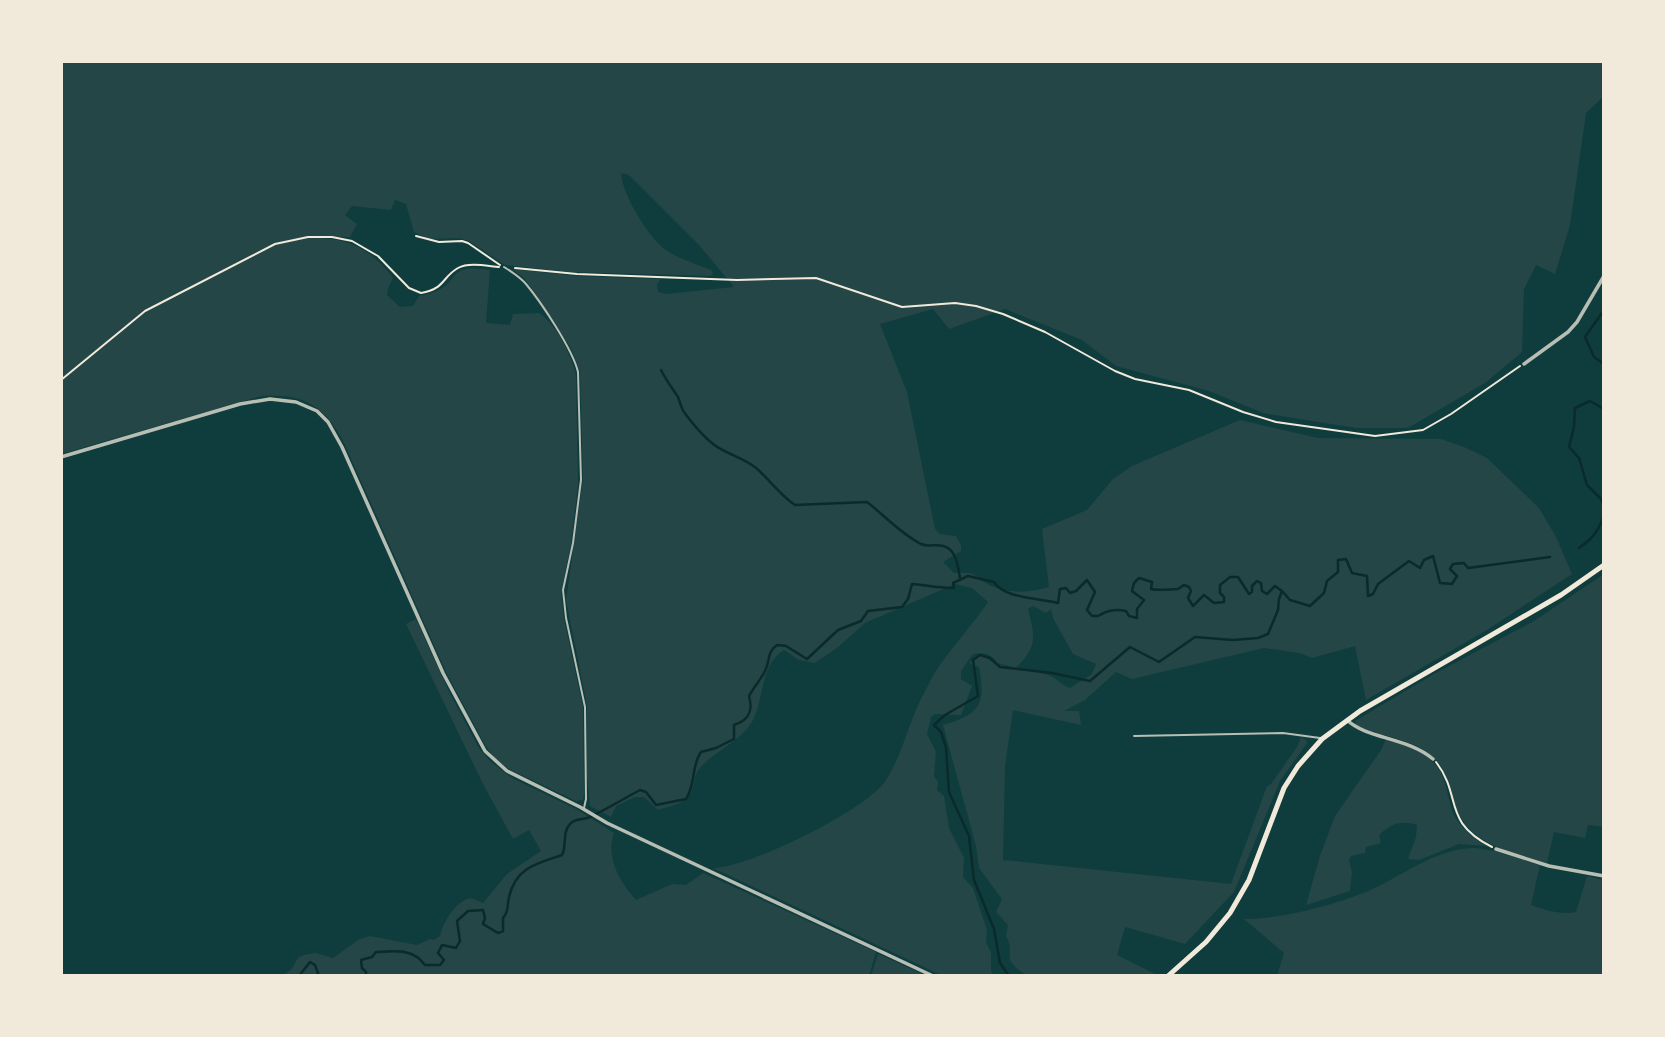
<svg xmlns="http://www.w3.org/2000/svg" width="1665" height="1037" font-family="Spectral,serif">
  <rect width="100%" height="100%" fill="#0f3d3e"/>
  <path fill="#244646" d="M61 61H1604V96L1586 113 1570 225 1555 274 1536 265 1524 289 1522 352 1485 383 1408 428H1356L1263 413 1209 391 1116 366 1082 340 1005 309 949 329 933 309 880 324 907 392 935 529 940 534 956 536 961 545V551L943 562 954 573C979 572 971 575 989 585 1009 594 1028 593 1049 587L1042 529 1087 510 1113 479 1132 466 1240 420 1318 438 1441 439 1464 447 1487 458 1539 508 1556 537 1572 574 1487 630 1366 700 1355 646 1312 658 1299 653 1264 648 1132 679 1116 672 1085 700 1064 711H1079L1081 725 1013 710 1005 766 1003 860 1231 884 1267 786 1271 784 1297 747 1301 737 1307 741V743L1280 781 1234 892 1185 944 1125 927 1117 955 1155 974 1153 976 1026 975C998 957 1017 955 1006 936L1008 925 996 912 1002 899 979 868 976 846 943 725C980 714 986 705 979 667L969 663 980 654C1003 671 1019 668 1045 674 1055 676 1061 685 1070 688L1092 674 1096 664 1073 654 1053 618 1051 609 1046 613 1033 606 1028 609C1035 637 1038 645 1016 668L997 663C991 653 983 653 973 654L961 671V679L972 686 961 715 935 714 931 717 927 734 936 752 934 776 938 782 937 790 944 796 949 828 964 858 963 877 973 888 987 930 986 942 991 953V970L994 976H943L713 868C749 868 863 811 884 783 901 759 908 725 921 699 927 688 932 676 939 666 955 644 973 624 988 602L972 588 955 584 865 623 838 647 815 663 799 660 784 650C761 664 764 696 754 718 744 740 715 750 699 769 692 777 696 789 687 798 681 804 666 807 658 810L644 797H635L616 806 611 817 590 806 587 775V706L566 600 583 480 580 372 572 350 532 289 524 278 512 269 577 276 661 279 657 284 658 292 666 294 734 287 699 245 629 175 621 173C622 193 645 231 661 246 673 257 696 264 711 270L713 273 711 276 570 272 505 265 469 241 459 238 429 239 414 232 406 204 395 200 391 210 352 206 345 215 357 224 350 237H308C315 238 323 238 331 239 357 242 378 257 393 278L388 288 387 295 400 307 413 306 419 296C428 294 438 292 445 286 452 281 454 273 462 270 471 267 481 269 490 270L486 323 510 325 513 314 539 313C556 324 572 356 576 375L578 485 571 543 561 593 564 619 583 707 584 793 583 800 576 801 509 769 494 757 485 745 446 672 345 445C326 406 304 393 261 396L61 454Z
    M1604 574V827L1588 825 1585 838 1554 832 1547 863C1509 852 1466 844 1454 802 1449 786 1446 769 1434 758 1413 738 1381 737 1356 725L1355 721 1434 674 1534 621Z
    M416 619 450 694 479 748 490 761 512 778 578 810 614 833C605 857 620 882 636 900L672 884 686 885 703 873 876 952 869 976H281L291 970 298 958 304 955 316 953 333 958 358 940 370 936 417 945 430 939 434 940 440 936C443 923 454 904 467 899 473 897 478 901 483 903L507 874 541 851 529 830 513 839 482 782 406 624Z
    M1386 739C1401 744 1418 748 1430 759 1447 773 1446 794 1453 813 1460 828 1474 838 1488 846L1459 844 1419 860 1408 859 1416 837 1417 825C1402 820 1391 823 1379 835L1381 843 1366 847 1365 853 1351 856 1349 860 1352 872 1350 891 1306 905 1320 856 1335 816 1381 750Z
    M1476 848 1494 851 1540 865 1531 905C1545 910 1561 915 1576 912L1587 876 1604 880V976H1277L1284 953 1244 919C1282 919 1340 904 1375 888 1408 872 1438 848 1476 848Z
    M878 954 927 976H871Z"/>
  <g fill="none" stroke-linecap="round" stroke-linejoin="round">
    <path stroke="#0a2a2b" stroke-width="2.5" d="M1604 310 1585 337 1594 357 1604 364
      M661 370C666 380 672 388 678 397 680 402 681 408 684 412 692 423 703 436 713 444 726 454 744 458 756 468 770 480 780 495 795 505L867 502C884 515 901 534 921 544 930 548 939 542 948 548 957 554 958 568 960 578
      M1604 409 1590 401 1575 408 1574 427 1569 447 1579 458 1587 485 1601 499 1604 506
      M1579 548C1592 539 1600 530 1604 514
      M1282 591 1290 600 1310 606 1324 593 1327 581 1338 572V560L1346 559 1352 573 1367 576 1368 596 1373 594 1378 584 1409 561 1420 568 1424 560 1433 556 1440 583 1452 584 1457 576 1450 569 1453 564 1464 563 1468 568 1550 557
      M299 976 310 962 315 965 319 976
      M366 976V972L362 968 361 960 372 957 376 952C395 951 413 948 425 965H440L444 960 438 953 442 945 456 948 460 941 457 921 468 911 483 910 485 918 483 924 498 933 503 931V918C509 912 507 905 509 897 516 867 536 864 562 855 567 846 562 832 570 824 575 818 584 820 590 817 607 809 623 799 640 790L646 792 656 805 686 799C696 784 691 766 701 752L716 748 734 739V725C750 720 753 710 749 696 754 687 761 679 765 671 771 660 766 653 777 645L786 646 807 659 838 630 861 621 868 611 902 607 908 599 912 584C927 585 939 588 954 588L953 583 968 576 994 582C1005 599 1039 598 1058 603L1060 589 1066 588 1070 593 1076 591 1087 580 1095 592 1087 610 1092 616H1098C1108 610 1115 609 1126 611L1129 616 1137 618V609L1144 600 1132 591 1134 583 1139 578 1152 582 1151 589C1158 591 1170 589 1178 589L1184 585 1189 587 1191 591 1188 598 1193 606 1204 595 1214 603 1224 602V597L1220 593V585L1230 577H1238L1249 594 1252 592V586L1257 581 1261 583 1262 591 1267 594 1275 586 1282 591
      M1009 976 1000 963 994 929 974 880 969 836 949 792 946 747 941 732 934 725 945 715 978 696 973 660 980 655 990 658 1000 667 1052 673 1090 681 1130 647 1159 662 1195 637 1233 640 1258 638 1268 634 1278 610 1279 599 1282 591"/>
    <path stroke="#f1e9da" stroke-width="2" d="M416 236 439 242 462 241 468 243 500 265
      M515 268 577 274 737 280 816 278 902 307 955 303 976 306 1003 314 1045 332 1115 371 1135 379 1189 390 1243 412 1276 422 1375 436 1423 430 1451 414 1520 366
      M61 380 145 311 275 244 308 237H332L352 241 378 256 409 288 421 293C445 289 442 277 458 268 469 262 487 266 499 267
      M1436 762C1463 797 1441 821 1492 847"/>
    <path stroke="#b8beb3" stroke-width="2" d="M504 267C512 272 520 277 526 284 541 302 573 350 578 372L581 480 573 543 563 590 566 618 585 707 586 799 584 808
      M1134 736 1283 733 1320 738"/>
    <path stroke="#b8beb3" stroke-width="3.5" d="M1524 364 1568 332 1577 322 1604 276
      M61 457 240 404 270 399 296 402 317 411 328 422 342 447 443 673 485 751 507 771 580 807 607 823 933 976
      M1347 720C1367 739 1407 737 1433 759
      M1496 849 1549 866 1604 876"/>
    <path stroke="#f1e9da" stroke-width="5" d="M1168 976 1206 942 1230 913 1249 880 1284 788 1298 766 1322 739 1360 711 1561 595 1604 565"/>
  </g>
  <rect width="1665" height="1037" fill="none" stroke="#f1e9da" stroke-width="126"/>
</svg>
